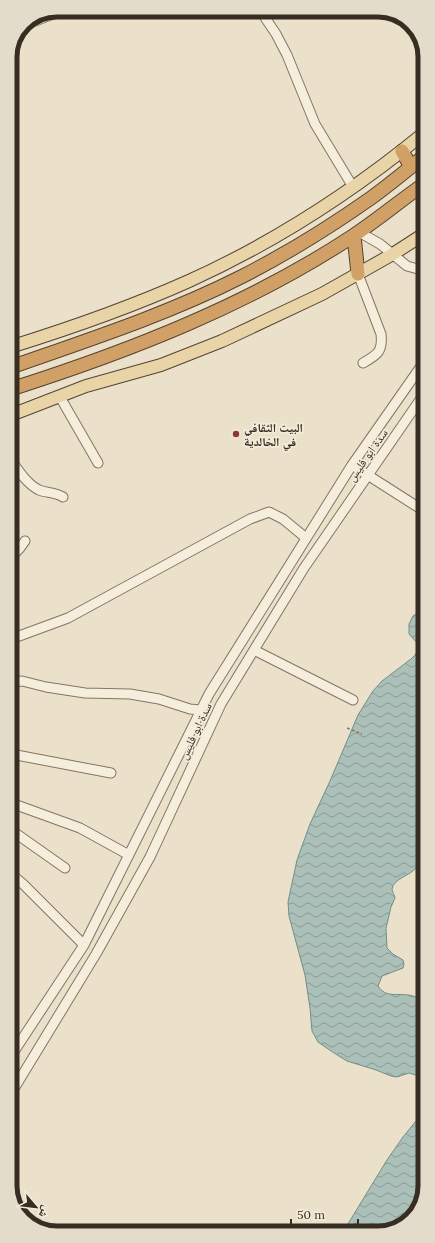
<svg xmlns="http://www.w3.org/2000/svg" width="435" height="1243" font-family="Lora,'Noto Naskh Arabic',serif">
  <defs>
    <pattern id="water-waves" width="16" height="10" patternUnits="userSpaceOnUse"><rect width="16" height="10" fill="#abc0b9"/><path d="M0 5q4-4 8 0t8 0" fill="none" stroke="#8c9c96"/></pattern>
  </defs>
  <rect width="100%" height="100%" fill="#ebe1cb"/>
  <path fill="url(#water-waves)" stroke="#728e86" d="M416 614 424 615V844C422 850 419 864 416 868 411 875 393 879 392 889 392 892 395 895 395 898L391 907 386 928 387 948 393 954 403 960 404 964 403 968 382 976 378 986C386 998 395 993 408 995 411 995 414 996 418 998L425 1015V1078L409 1073 397 1077 391 1076 376 1070 347 1061 334 1053 318 1042 312 1031 310 1008 305 975 289 916 288 902 297 860 310 824 330 781 358 715 373 691 382 681 411 659 415 655 418 650V644L409 634V624L413 616Z
    M425 1110V1186L415 1215 390 1231 343 1232 387 1160 403 1137Z"/>
  <g fill="none" stroke-linecap="round" stroke-linejoin="round">
    <g stroke="#867461" stroke-width="11">
      <path id="minor" d="M260 10 276 34 287 55 315 124 353 187
        M23 26 63 10
        M359 232 380 244 407 266 418 269 424 266
        M358 274 381 334C383 352 377 355 363 363
        M60 397 98 463
        M11 460C18 470 27 484 39 490 46 493 55 492 63 497
        M352 465 424 511
        M11 557 20 548 25 541
        M11 639 68 618 250 519 269 512 283 519 306 538
        M254 650 353 700
        M11 682 22 681 46 687 85 693 130 694 159 699 190 709 201 710
        M11 715 12 723 11 731
        M11 754 111 773
        M11 803 80 828 129 855
        M11 830 65 868
        M11 874 23 884 84 945
        M11 1056 84 945 209 694 352 465 424 362
        M12 1092 96 954 150 857 221 704 304 568 424 394"/>
    </g>
    <g stroke="#544334" stroke-width="14">
      <path id="major" d="M10 347C71 328 131 307 189 281 273 243 352 192 423 134
        M11 415 86 386 161 365 222 341 322 294 393 254 424 234"/>
    </g>
    <g stroke="#544334" stroke-width="15">
      <path id="highway" d="M402 151 411 167
        M354 236 358 274
        M11 367C88 340 168 314 241 277 286 254 330 227 371 198 389 185 406 171 423 157
        M11 389C130 351 248 305 353 236 377 220 400 201 424 184"/>
    </g>
    <path stroke="#867461" stroke-width="1.5" stroke-dasharray="3 2" stroke-linecap="butt" d="M347 728 362 734"/>
    <use href="#minor" stroke="#f6eedd" stroke-width="9"/>
    <use href="#major" stroke="#e9d4a7" stroke-width="12"/>
    <use href="#highway" stroke="#d0a066" stroke-width="13"/>
  </g>
  <circle fill="#8f3738" stroke="#f3ebd9" stroke-width="1.5" cx="236" cy="434" r="4"/>
  <g text-anchor="middle" dominant-baseline="central" stroke-width="3.5" stroke-linejoin="round" paint-order="stroke">
    <g font-size="12" font-weight="bold" fill="#382d22" stroke="#f3ebd9" text-anchor="start">
      <text x="244" y="427">البيت الثقافي<tspan x="244" dy="14">في الخالدية</tspan></text>
    </g>
    <g font-size="12" fill="#382d22" stroke="#f3ebd9">
      <text transform="translate(367 455) rotate(-55)">سدة ابو فليس</text>
      <text transform="translate(195 731) rotate(-65)">سدة ابو فليس</text>
    </g>
  </g>
  <path d="M0 0H435V1243H0ZM57 17H378A40 40 0 0 1 418 57V1186A40 40 0 0 1 378 1226H57A40 40 0 0 1 17 1186V57A40 40 0 0 1 57 17Z" fill="#e4dcca" fill-rule="evenodd"/>
  <path fill="none" stroke="#382d22" stroke-width="5" d="M57 17H378A40 40 0 0 1 418 57V1186A40 40 0 0 1 378 1226H57A40 40 0 0 1 17 1186V57A40 40 0 0 1 57 17Z"/>
  <g transform="translate(36 1207) rotate(118)" stroke="#f3ebd9" stroke-width="3" paint-order="stroke">
  <path d="M0-3L7 15L0 10L-7 15Z" fill="#382d22"/>
  <text y="-6" font-size="11" font-weight="bold" text-anchor="middle" fill="#382d22">ش</text>
  </g>
  <path d="M291 1219v6h67v-6" fill="none" stroke="#382d22" stroke-width="2"/>
  <text x="297" y="1219" font-size="12" fill="#382d22" stroke="#f3ebd9" stroke-width="3" paint-order="stroke">50 m</text>
</svg>
